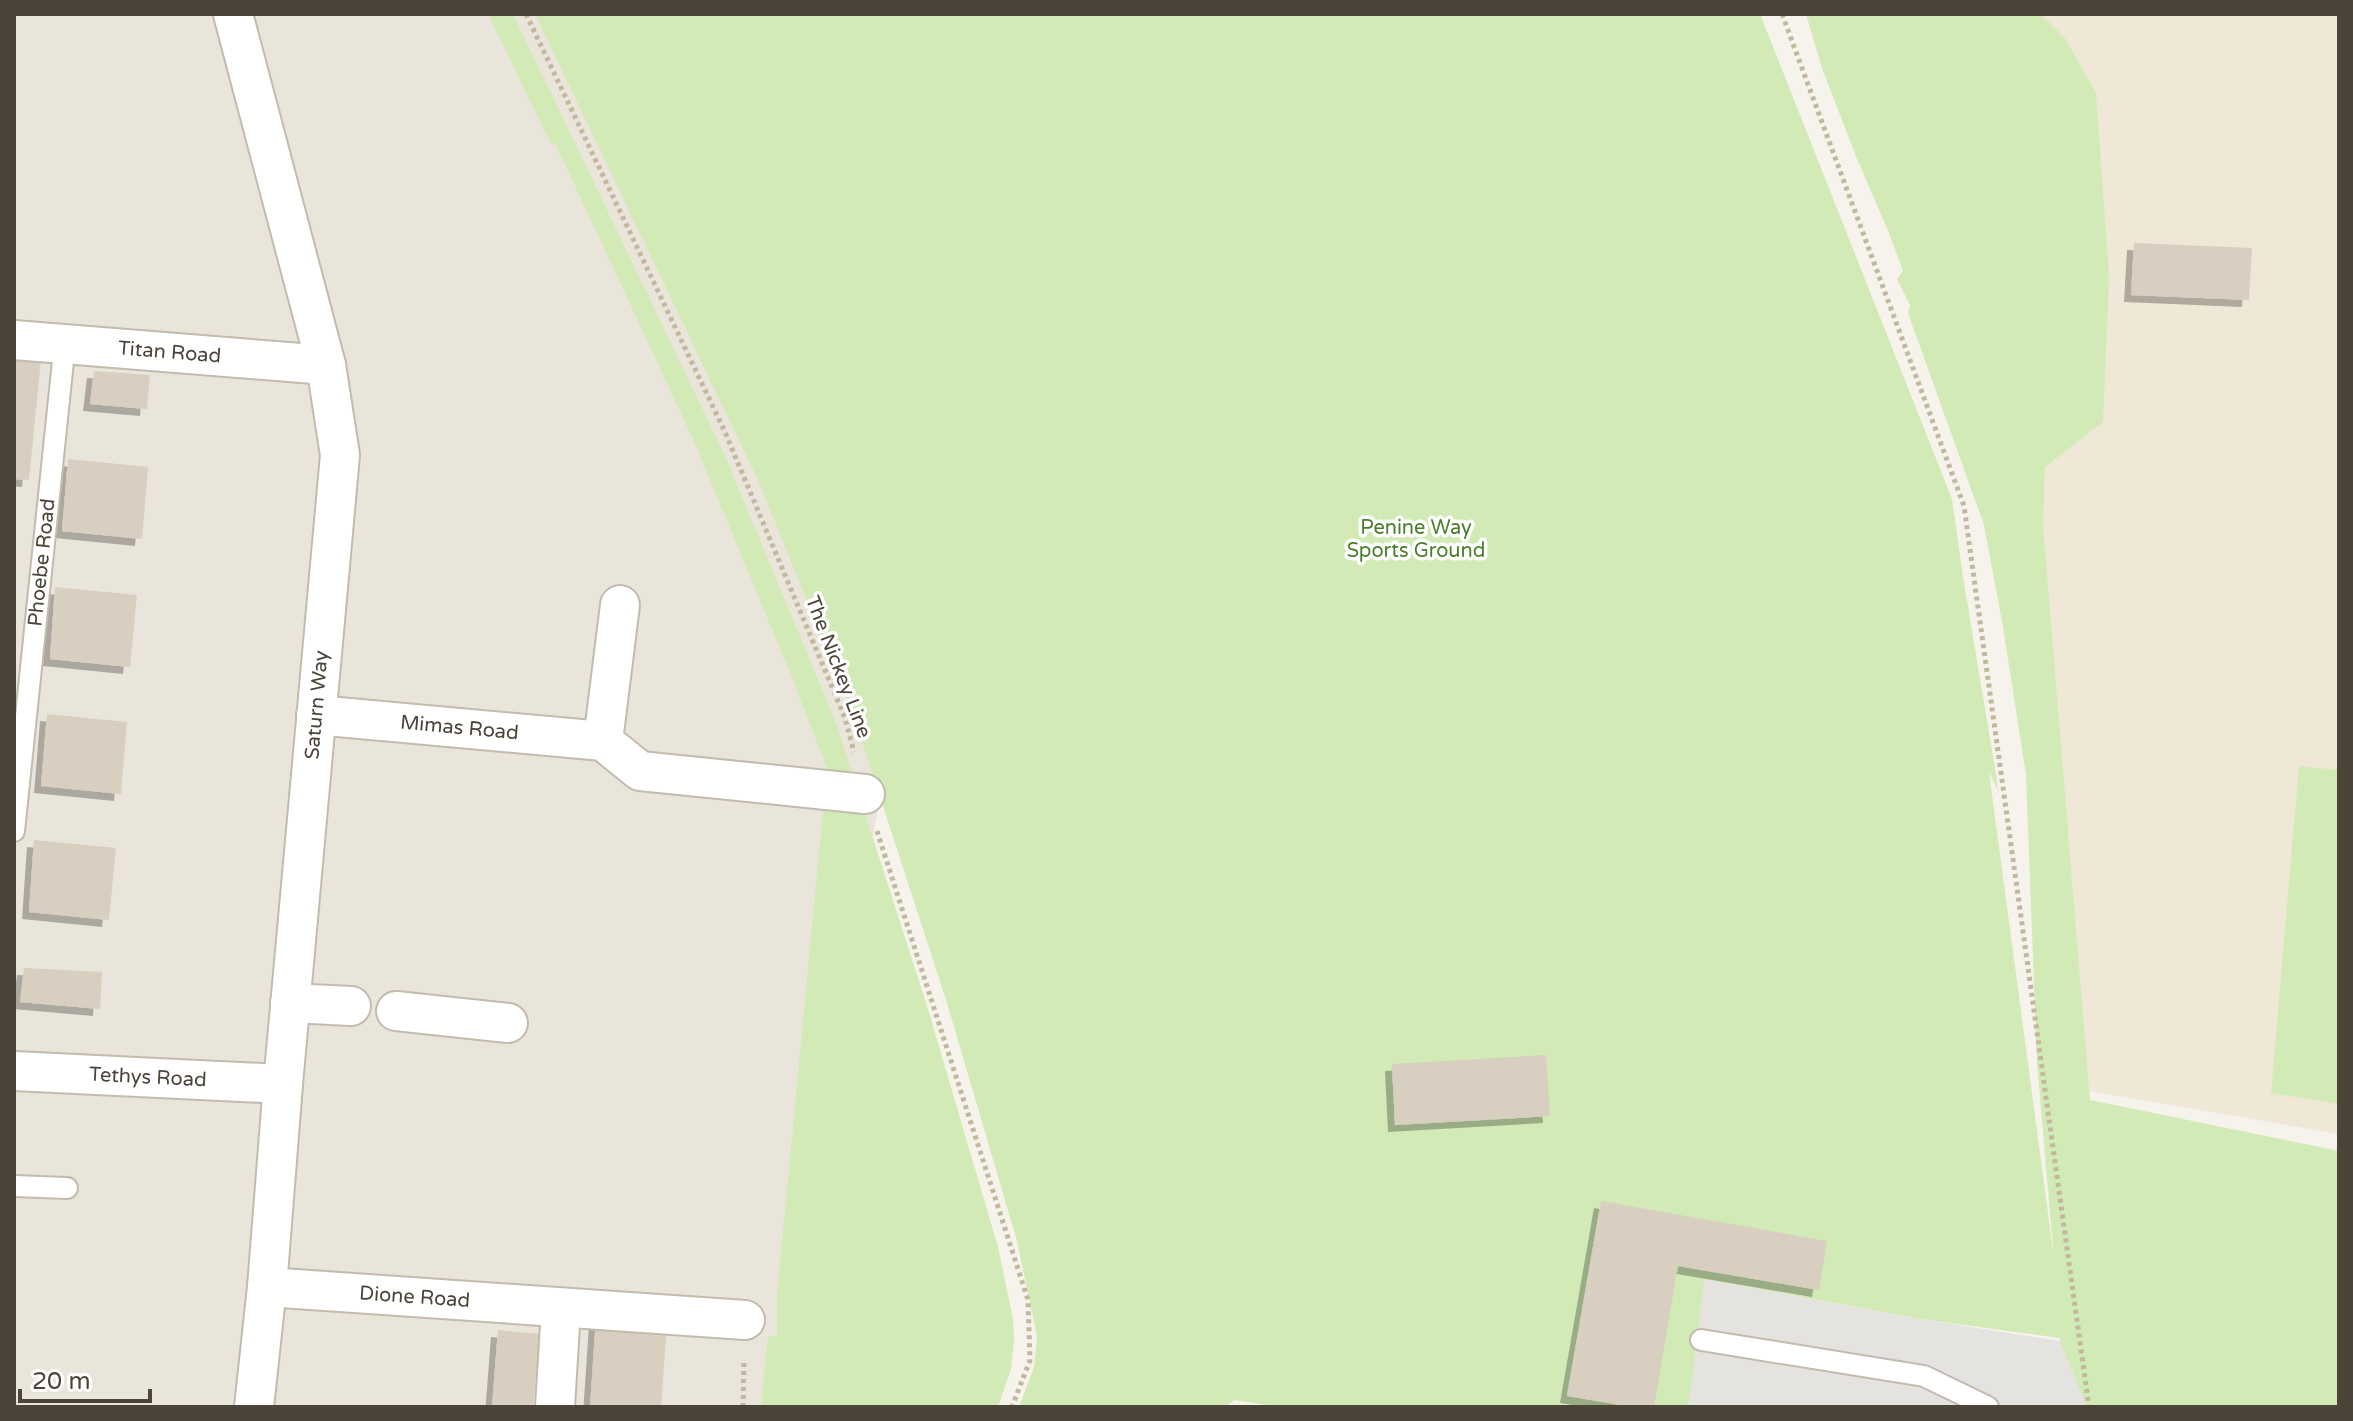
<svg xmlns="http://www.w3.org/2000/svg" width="2353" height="1421" font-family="'Varela Round',sans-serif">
  <defs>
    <filter id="shadow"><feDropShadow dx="-7" dy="7" stdDeviation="0" flood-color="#0004"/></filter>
  </defs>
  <rect width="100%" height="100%" fill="#f6f3ec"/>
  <path fill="#eae5da" d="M14 14H573L735 370 881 793 764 1407H14Z"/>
  <path fill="#efe8d6" d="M2041 14H2339V1134L2089 1091 2043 524 2045 467 2102 422 2096 93 2065 38Z"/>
  <path fill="#d2eab5" d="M488 14H513L725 456 836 723 928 1009 998 1247 1013 1319 1014 1339 1011 1369 998 1407H761L768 1336H777V1296L827 768 791 675 693 439 555 143 551 144Z
    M535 14H1760L1952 499 1963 577 1996 774 1998 791 1989 772 2054 1258 2037 1063 2026 775 2003 627 1984 525 1908 313 1910 305 1897 279 1903 271 1889 233 1855 154 1822 68 1806 14H2041L2065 38 2096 93 2109 277 2103 422 2045 467 2043 524 2090 1100 2339 1151V1407H2062L2060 1338 1920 1319 1705 1279 1689 1407H1281L1234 1400 1226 1407H1019L1034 1367 1037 1336 1017 1241 947 1003 854 717 758 480Z
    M2299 766 2339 770V1104L2271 1093Z"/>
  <path fill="#e5e3e0" d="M1704 1279 1920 1319 2060 1341 2087 1407H1689Z"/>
  <path fill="#d8cfc1" filter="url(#shadow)" d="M2134 243 2252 248 2249 300 2131 295Z
    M14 356 41 360 29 480 14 479Z
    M94 371 150 375 147 409 90 404Z
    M68 459 148 467 142 539 62 531Z
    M55 587 137 595 130 667 50 659Z
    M47 714 127 722 121 794 41 786Z
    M34 840 116 848 109 920 29 912Z
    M24 968 102 972 100 1009 20 1002Z
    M1546 1055 1550 1116 1395 1125 1392 1064Z
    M1601 1201 1827 1241 1819 1290 1678 1266 1654 1407H1633L1567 1396Z
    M596 1318 667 1325 661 1407H590Z
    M498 1330 540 1334 533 1407H492Z"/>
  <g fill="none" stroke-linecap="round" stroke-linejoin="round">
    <g stroke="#c2bbae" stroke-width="24">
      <g id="service">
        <path id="s1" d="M14 831 65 342"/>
        <path d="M14 1186 67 1188"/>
        <path d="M1701 1340 1924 1376 1988 1407"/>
      </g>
    </g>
    <g stroke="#c2bbae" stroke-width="42">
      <g id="minor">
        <path d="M233 14 326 365 340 455 283 1084 267 1287 254 1407"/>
        <path id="s2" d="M14 340 326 365"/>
        <path id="s3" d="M316 715 603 741 640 771 865 794"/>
        <path d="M603 741 620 605"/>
        <path d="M290 1003 351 1006"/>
        <path d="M396 1011 508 1023"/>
        <path id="s4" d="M14 1071 283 1084"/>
        <path id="s5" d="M267 1287 745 1320"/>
        <path d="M555 1407 561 1309"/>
      </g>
    </g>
    <path stroke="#c4b79f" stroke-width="5" stroke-dasharray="4 4" stroke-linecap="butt" d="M526 14 725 432 845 718 854 752
      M1782 14 1964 506 2089 1407
      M877 831 1028 1300 1030 1360 1012 1407
      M743 1407 744 1360"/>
    <use href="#service" stroke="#fff" stroke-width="20"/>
    <use href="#minor" stroke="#fff" stroke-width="38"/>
  </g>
  <g text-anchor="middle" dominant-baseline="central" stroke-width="7" stroke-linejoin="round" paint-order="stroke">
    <g font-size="20" fill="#4b4439" stroke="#fff">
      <text stroke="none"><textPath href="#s2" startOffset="156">Titan Road</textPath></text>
      <text stroke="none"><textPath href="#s1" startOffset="270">Phoebe Road</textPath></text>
      <text transform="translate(838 667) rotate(69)">The Nickey Line</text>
      <text transform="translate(317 705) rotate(-85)">Saturn Way</text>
      <text stroke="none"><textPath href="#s3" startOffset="144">Mimas Road</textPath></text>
      <text stroke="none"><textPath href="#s4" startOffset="134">Tethys Road</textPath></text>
      <text stroke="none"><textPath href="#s5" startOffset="148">Dione Road</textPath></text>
    </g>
    <g font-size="20" fill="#4a7f2a" stroke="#fff">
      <text x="1416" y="528">Penine Way<tspan x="1416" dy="23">Sports Ground</tspan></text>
    </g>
  </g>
  <rect width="2353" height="1421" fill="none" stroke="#4b4439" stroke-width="32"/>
  <path d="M20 1389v12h130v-12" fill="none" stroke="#4b4439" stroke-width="4"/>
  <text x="32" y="1389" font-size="24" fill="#4b4439" stroke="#ffffff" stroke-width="6" paint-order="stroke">20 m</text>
</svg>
